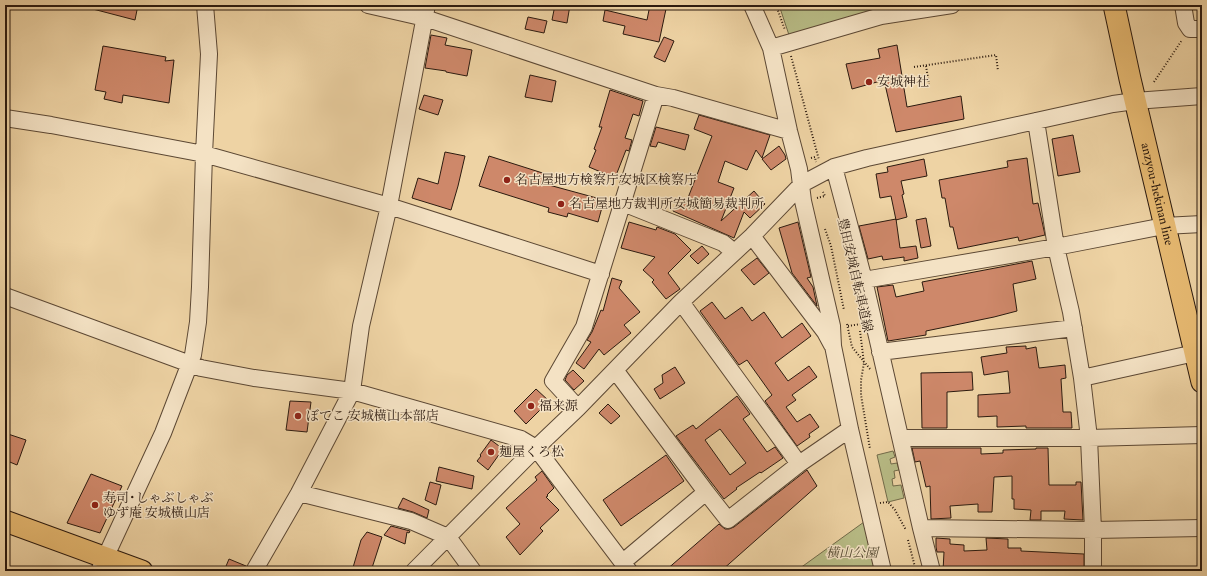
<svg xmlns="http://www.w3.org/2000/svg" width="1207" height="576" font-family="'IM FELL Double Pica','Noto Serif JP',serif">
  <rect width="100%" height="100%" fill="#eed3a4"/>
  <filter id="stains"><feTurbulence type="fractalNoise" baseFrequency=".005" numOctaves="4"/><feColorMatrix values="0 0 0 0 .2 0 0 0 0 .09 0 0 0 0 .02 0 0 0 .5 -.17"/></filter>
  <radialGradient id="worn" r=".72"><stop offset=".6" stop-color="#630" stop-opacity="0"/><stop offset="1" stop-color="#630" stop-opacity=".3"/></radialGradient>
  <path fill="#b8bc86" stroke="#726b4a" d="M779 5H878L879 20 789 35Z
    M893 451 895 457 890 459 891 464 897 463 899 470 894 471 895 478 892 479 893 486 901 485 904 498 888 502 877 455Z
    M864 522 876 571H796Z"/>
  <path fill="#ce886a" stroke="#2b1a0f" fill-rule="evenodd" d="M89 5H138L135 20 89 8Z
    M555 5H570L567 23 552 20Z
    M650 5 666 9 659 42 623 34 625 26 603 21 605 10 647 20Z
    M528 17 547 21 544 33 525 29Z
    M431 35 447 38 445 45 472 50 467 76 446 72V71L425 68Z
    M664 37 674 41 665 62 654 57Z
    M897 45 907 107 961 96 964 119 896 132 884 80 852 89 846 64 880 58 878 49Z
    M103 46 166 57 165 61 174 60 169 103 123 95 122 103 104 99 106 92 95 90Z
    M530 75 556 81 552 102 525 97Z
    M610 90 643 101 639 116 633 114 625 138 632 140 629 151 626 150 615 178 589 167 596 150 594 149 602 127H599Z
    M424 95 443 100 438 115 419 109Z
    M699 115 770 135 762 158 756 150 747 170 725 161 718 182 734 188 721 221 754 191 765 204 750 218 744 212 734 238 673 211 678 200 686 203 712 136 694 129Z
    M656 127 689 135 685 150 658 142 656 147 650 146Z
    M1073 135 1080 172 1058 176 1052 139Z
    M779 146 785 155 786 159 771 170 762 159Z
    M445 152 465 156 458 186 451 210 412 198 418 178 438 184Z
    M489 156 552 176 549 185 604 200 598 222 568 213 567 217 548 212 549 208 479 186Z
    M1027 158 1033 204 1038 203 1045 235 1019 241 1018 237 958 249 953 227H950L945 198H942L939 180 1008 167 1007 161Z
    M924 159 927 176 901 181 904 194 902 195 907 217 896 220 891 196 880 198 876 174 888 172 887 167Z
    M926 218 931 246 921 248 916 220Z
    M896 219 900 248 916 246 918 258 904 261V257L883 260 882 256 868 259 859 226Z
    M629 222 656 230 657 227 675 234 691 250 668 273 680 289 666 299 652 282 654 280 643 270 655 257 621 248Z
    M798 222 811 277 807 278 813 287 817 306 792 273 779 228Z
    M702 246 709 254 698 264 690 256Z
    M757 258 769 273 754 285 741 270Z
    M1032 261 1036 279 1013 284 1017 311 994 317 926 331V335L888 341 877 287 893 285 896 297 924 291 922 282Z
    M612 278 622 281 619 288 640 312 624 325 631 333 604 355 599 349 584 369 576 363 591 342 587 340 592 332 601 310 603 311Z
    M712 302 725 319 742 307 752 321 764 312 782 338 802 323 811 336 775 363 788 381 809 366 817 377 792 395 796 400 786 407 797 422 810 414 819 427 809 434 810 437 797 446 765 401 772 395 747 360 739 365 700 311Z
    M1026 346V349L1036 347 1039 368 1065 365 1066 378 1061 379 1063 412H1071L1072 428H1026V426L997 427V416L978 417V395L1010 393 1008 371 984 375 981 357 1007 353 1006 347Z
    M675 367 685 383 660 399 654 389 663 383 662 375Z
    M573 370 584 381 574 390 565 380 567 375Z
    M972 372 973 390 947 392V428H922L921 373Z
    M536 389 549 401 526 424 514 411Z
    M737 396 750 414 743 419 767 452 775 447 783 458 761 473 760 472 736 488 737 489 724 499 676 436 693 425 696 429ZM720 429 746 463 730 475 705 440Z
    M290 401 311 402 307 432 286 430Z
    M608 404 620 416 611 424 599 413Z
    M5 433 26 440 17 465 5 460Z
    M491 440 503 449 488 470 477 461 481 456 480 455Z
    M912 448H981V454L1003 453V450L1036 449V448H1048L1049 485H1076V482H1081L1083 520 1064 519 1065 511H1041V520H1030L1031 510 1014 509V499H1012V476L994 477 992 512H978V504L950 506 951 518 931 519 930 486 926 487 920 461 915 462Z
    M666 455 684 481 621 526 603 500Z
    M439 467 474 476 472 489 436 481Z
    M807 470 817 486 721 571H665L719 524 725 529H729L734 527Z
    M542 471 554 488 547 495 548 496 546 497 559 510 540 528 543 531 520 555 506 537 520 524 506 508 537 480 535 477Z
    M91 474 122 486 100 533 67 523Z
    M430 482 441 485 436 505 425 500Z
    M403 498 429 510 427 518 413 512 398 508Z
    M391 526 410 531 409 533 407 532 405 544 384 535Z
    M367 532 382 537 371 571H352L361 540Z
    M936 538 950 539V544L964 545V551L987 550 986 538 1008 539V548H1021V551L1084 554V568H1073V570L1008 567V571H943L944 552H937L936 547Z
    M229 559 246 566 245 571H224Z"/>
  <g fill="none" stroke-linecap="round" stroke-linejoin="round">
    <g stroke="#5c4834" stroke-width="18">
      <path id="minor" d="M368 5 425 18 656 95 673 98 789 131
        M752 5 771 48 789 131 799 169 803 201 832 326 833 346 850 429 883 571
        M1183 5 1186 23 1190 29H1202
        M881 16 952 5
        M771 48 881 16V5
        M5 118 51 125 204 154 389 206 601 274
        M1036 121 1056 247 1071 312 1082 378 1089 438 1093 530V571
        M834 167 864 280 921 528 932 571
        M623 203 723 243 734 252
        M752 236 825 332 832 345
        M864 280 1056 247 1164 226 1202 224
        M5 296 201 368 254 378 352 391 521 439 536 448 629 571
        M681 302 799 464
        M880 352 1074 328
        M615 370 706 492
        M1082 378 1195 353
        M578 408 553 381 584 327 656 95
        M901 438H1089L1202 435
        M299 493 411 521 448 537 473 571
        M921 528 1093 530 1202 528
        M623 562 706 492 728 520 799 464 850 429
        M99 571 163 433 193 355 198 322 200 287 204 154 209 54 205 5
        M254 571 299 493 352 391 361 326 389 206 427 5
        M414 571 536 448 578 408 681 302 752 236 802 184 834 167 867 158 1036 121 1113 104 1135 101 1202 96"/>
    </g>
    <g stroke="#2b1a0f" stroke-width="23">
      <g id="major">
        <path id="s1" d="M1114 5 1130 79 1202 382"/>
        <path d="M5 521 142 571"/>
      </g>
    </g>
    <path stroke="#2b1a0f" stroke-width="2" stroke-dasharray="1 2" stroke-linecap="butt" d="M776 5 785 30
      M791 56 819 160
      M926 66 929 84
      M914 67 996 55 998 71
      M1154 82 1182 40
      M811 158 815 157 816 162
      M817 198 825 196 823 192
      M825 229 831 246 844 310
      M847 324 852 347 870 369
      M848 326 861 324
      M860 331 864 363 861 380V395L870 449
      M880 503 888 502 895 510 906 530
      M908 540 916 571"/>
    <use href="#minor" stroke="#f4e2c4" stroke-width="16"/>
    <use href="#major" stroke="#e7ba72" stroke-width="21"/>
  </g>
  <g fill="#8f2418" stroke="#f4e2c4" stroke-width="1.5">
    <circle cx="869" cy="82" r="4"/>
    <circle cx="507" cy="180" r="4"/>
    <circle cx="561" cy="204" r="4"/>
    <circle cx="531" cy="406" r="4"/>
    <circle cx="298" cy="416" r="4"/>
    <circle cx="491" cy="452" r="4"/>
    <circle cx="95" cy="505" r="4"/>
  </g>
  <g text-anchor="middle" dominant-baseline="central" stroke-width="3" stroke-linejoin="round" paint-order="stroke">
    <g font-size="13" fill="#2b1a0f" stroke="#f4e2c4" text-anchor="start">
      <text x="877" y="82">安城神社</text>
      <text x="515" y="180">名古屋地方検察庁安城区検察庁</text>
      <text x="569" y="204">名古屋地方裁判所安城簡易裁判所</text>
      <text x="539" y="406">福来源</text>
      <text x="306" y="416">ぼてこ 安城横山本部店</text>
      <text x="499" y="452">麺屋くろ松</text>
      <text x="103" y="498">寿司･しゃぶしゃぶ<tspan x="103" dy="15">ゆず庵 安城横山店</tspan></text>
    </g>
    <g font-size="13" fill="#2b1a0f" stroke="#f4e2c4">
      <text stroke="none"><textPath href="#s1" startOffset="194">anzyou-hekinan line</textPath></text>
      <text transform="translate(855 275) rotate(77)">豊田安城自転車道線</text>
    </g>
    <g font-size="13" font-style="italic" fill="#554b33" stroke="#f4e2c4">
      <text x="852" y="553">横山公園</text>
    </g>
  </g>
  <rect width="1207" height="576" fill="none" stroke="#eed3a4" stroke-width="20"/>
  <rect x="6" y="6" width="1195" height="564" fill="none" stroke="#2b1a0f" stroke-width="2"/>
  <rect x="10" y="10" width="1187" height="556" fill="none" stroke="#2b1a0f"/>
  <rect width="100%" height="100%" filter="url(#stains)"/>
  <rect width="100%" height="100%" fill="url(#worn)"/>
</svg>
